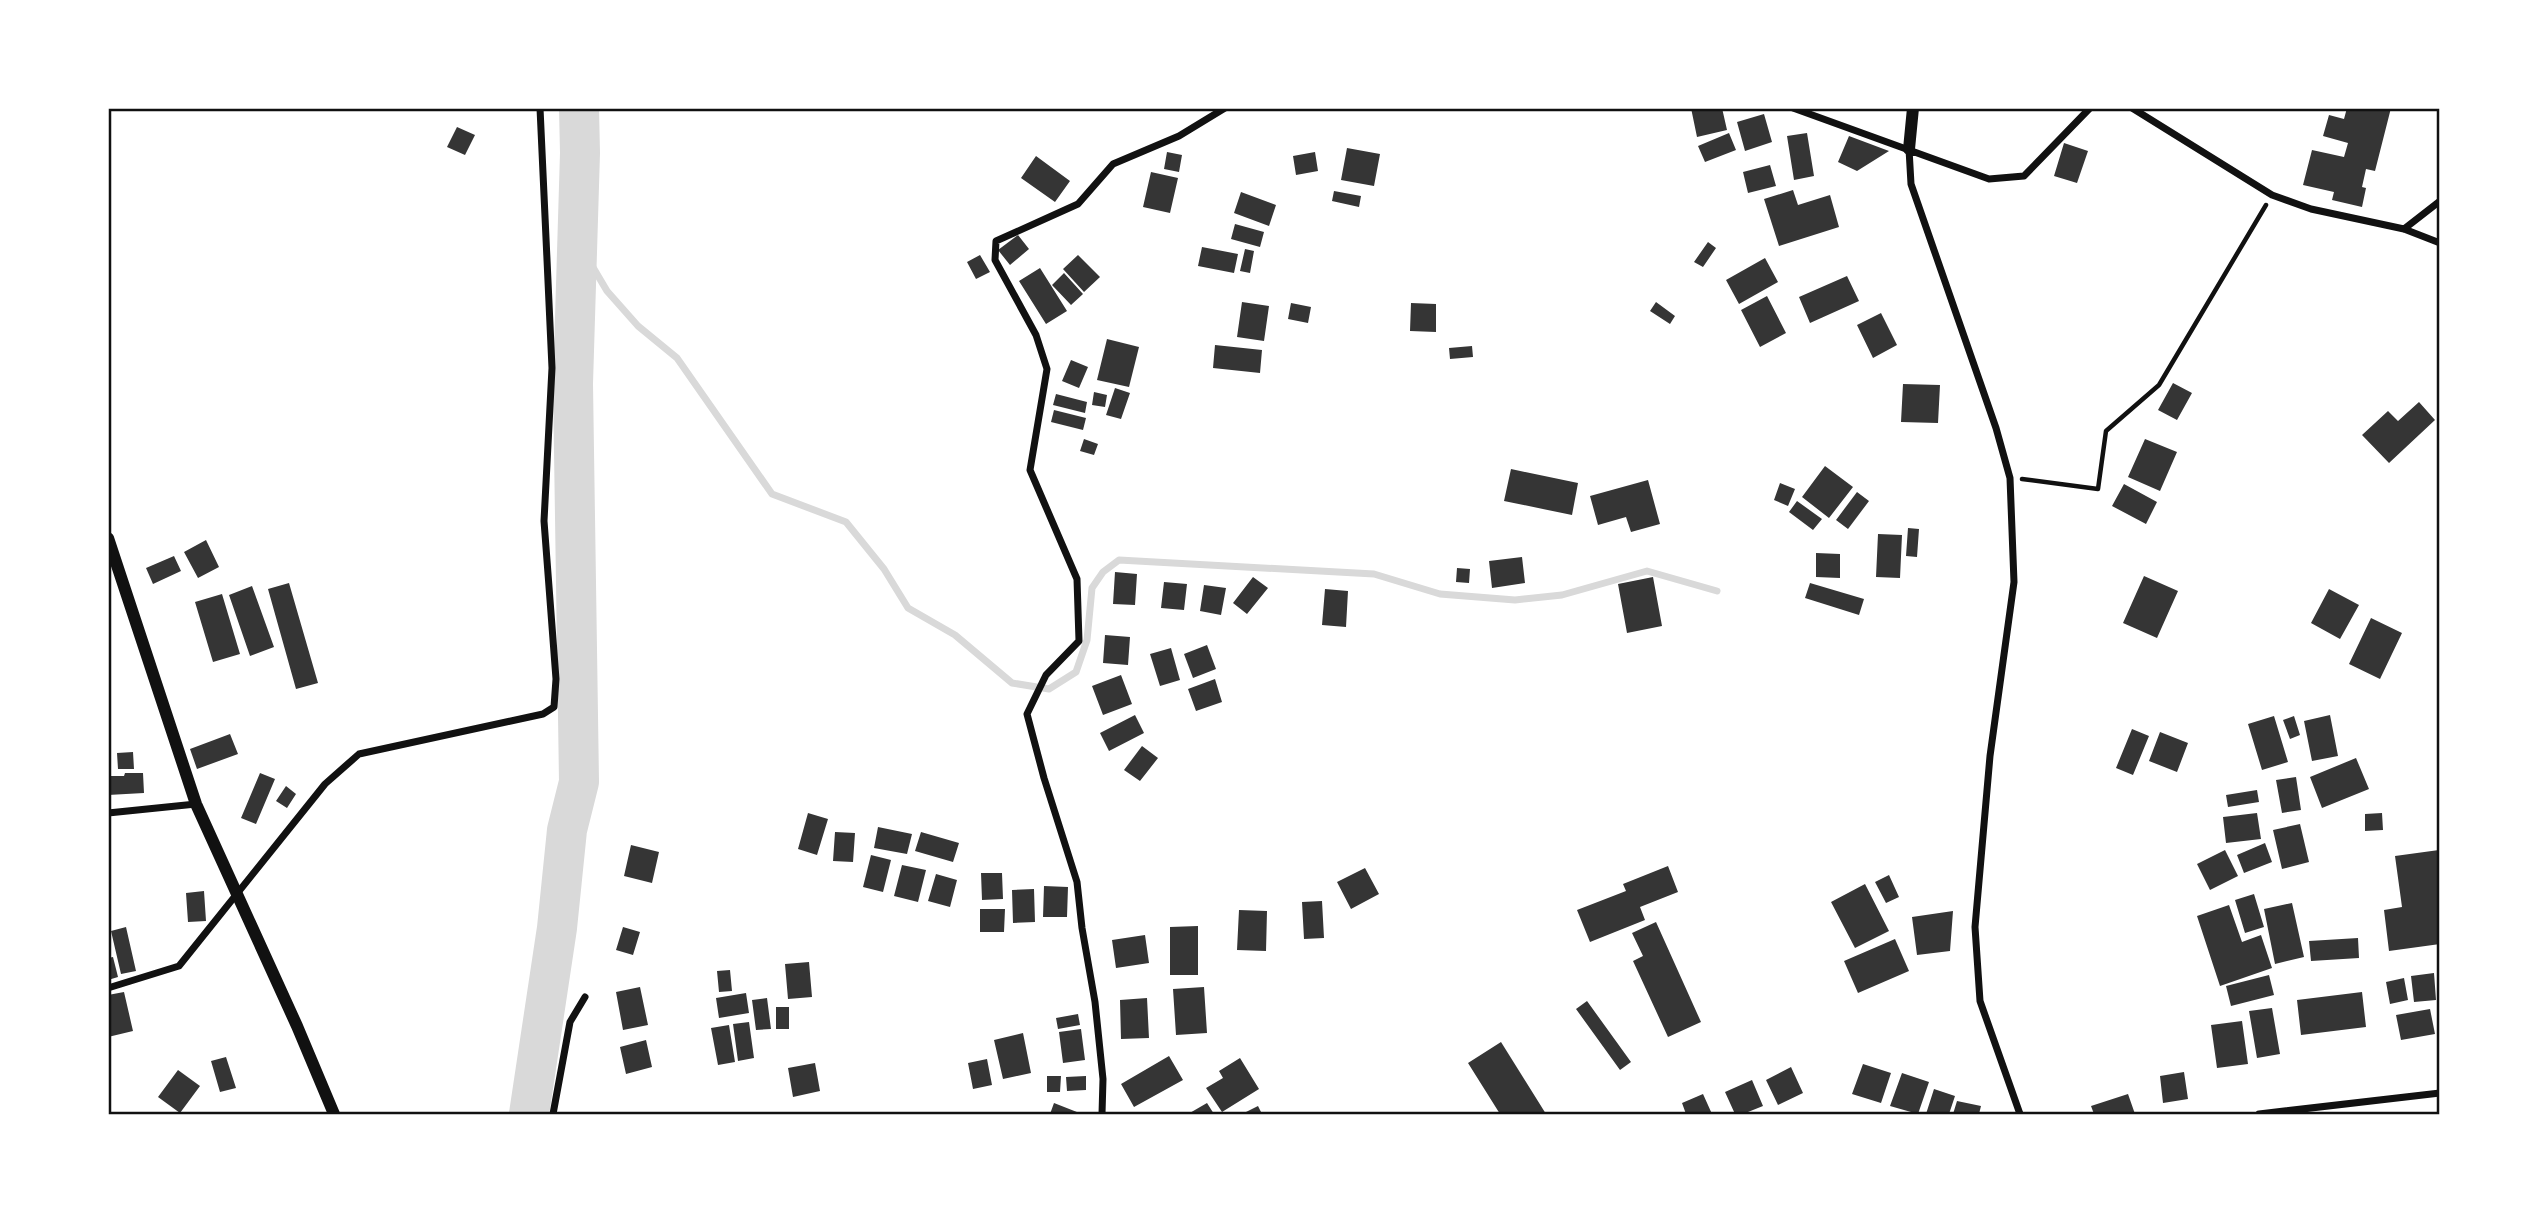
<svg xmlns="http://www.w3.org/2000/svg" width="2548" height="1223" font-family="Barlow,sans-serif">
  <rect width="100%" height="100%" fill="#fff"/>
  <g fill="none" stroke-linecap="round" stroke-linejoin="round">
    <path stroke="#d9d9d9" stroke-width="7" d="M578 242 607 291 638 326 677 358 772 494 846 522 884 569 908 608 955 635 1012 683 1049 689 1076 672 1087 640 1092 588 1103 572 1119 560 1374 574 1440 594 1515 600 1562 595 1647 571 1717 591"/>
    <path stroke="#d9d9d9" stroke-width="40" d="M529 1114 557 928 567 830 579 782 573 384 580 153 579 108"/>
  </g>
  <path fill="#353535" d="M1691 108H1722L1727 130 1697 137Z
    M2347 108H2391L2375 171 2366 169 2362 187 2366 188 2362 207 2332 200 2334 192 2303 185 2312 150 2344 157 2348 143 2323 136 2329 115 2344 119Z
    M1764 114 1772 142 1745 151 1737 122Z
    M457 127 475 135 465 155 447 147Z
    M1729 133 1736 150 1705 162 1698 146Z
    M1807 133 1814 176 1794 180 1787 136Z
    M1849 136 1889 151 1857 171 1838 162Z
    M2064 143 2088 151 2077 183 2054 176Z
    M1347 148 1380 154 1374 186 1341 180Z
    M1167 152 1182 155 1179 172 1164 169Z
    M1315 152 1318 171 1296 175 1293 156Z
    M1036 156 1070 181 1055 202 1021 178Z
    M1770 165 1776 186 1748 193 1743 172Z
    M1151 172 1178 178 1170 213 1143 207Z
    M1793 190 1798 205 1830 195 1839 227 1779 246 1764 199Z
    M1334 191 1361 196 1359 207 1332 201Z
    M1241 192 1276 205 1269 226 1234 213Z
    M1235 224 1264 232 1260 247 1231 239Z
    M1018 235 1029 249 1010 265 998 250Z
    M1708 242 1716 248 1703 267 1694 262Z
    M1202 247 1238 254 1234 273 1198 266Z
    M1245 249 1254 251 1250 273 1240 271Z
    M980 255 990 272 976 279 967 262Z
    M1078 255 1100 277 1084 292 1063 269Z
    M1765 258 1778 282 1739 304 1726 280Z
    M1040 268 1067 311 1046 324 1019 281Z
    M1064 273 1083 294 1071 305 1052 285Z
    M1847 276 1859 301 1810 323 1799 297Z
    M1767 296 1786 333 1760 347 1741 310Z
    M1242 302 1269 306 1264 341 1237 337Z
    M1656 302 1675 316 1670 324 1650 311Z
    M1291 303 1311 307 1308 323 1288 319Z
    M1411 303 1436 304V332L1410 331Z
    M1881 313 1897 345 1873 358 1857 325Z
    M1107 339 1139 347 1129 387 1097 380Z
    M1215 345 1262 350 1260 373 1213 368Z
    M1472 346 1473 357 1450 359 1449 348Z
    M1071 360 1088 367 1079 388 1062 381Z
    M2173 383 2192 393 2177 420 2158 410Z
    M1903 384 1940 385 1938 423 1901 422Z
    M1115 388 1130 393 1121 419 1106 415Z
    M1094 392 1107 395 1105 407 1092 405Z
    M1056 394 1087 402 1085 413 1053 405Z
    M2419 402 2435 420 2389 463 2362 435 2388 411 2398 421Z
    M1054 410 1086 418 1083 430 1051 422Z
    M1084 439 1098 444 1094 455 1080 451Z
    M2145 439 2177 452 2160 491 2128 477Z
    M1825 466 1853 487 1829 518 1802 497Z
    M1511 469 1578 483 1572 515 1504 501Z
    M1648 480 1660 524 1631 532 1626 517 1598 525 1590 496Z
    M1780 483 1795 489 1788 506 1774 500Z
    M2124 484 2157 502 2146 524 2112 506Z
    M1857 492 1869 501 1848 529 1836 520Z
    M1797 501 1822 519 1813 530 1789 512Z
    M1908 528 1919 529 1917 557 1906 556Z
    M1878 534 1902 535 1900 578 1876 577Z
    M206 540 219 567 198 578 184 552Z
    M1816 553 1840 554V578L1816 577Z
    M174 556 181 571 153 584 146 568Z
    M1522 557 1525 583 1492 588 1489 561Z
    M1457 568 1470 569 1469 583 1456 582Z
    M1115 572 1137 574 1135 605 1113 604Z
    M2144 576 2178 591 2157 638 2123 623Z
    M1253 577 1268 588 1247 614 1233 603Z
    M1653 577 1662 626 1627 633 1618 584Z
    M1164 582 1187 584 1184 610 1161 608Z
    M289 583 318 683 296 689 268 589Z
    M1810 583 1864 599 1859 615 1805 598Z
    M1204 585 1226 588 1221 615 1200 611Z
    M252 586 274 647 250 656 229 595Z
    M1325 589 1348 591 1346 627 1322 625Z
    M2329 589 2359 605 2340 639 2311 623Z
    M222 594 240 654 213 662 195 602Z
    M2371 618 2402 633 2380 679 2349 664Z
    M1105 635 1130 637 1128 665 1103 663Z
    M1207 645 1216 669 1193 678 1184 654Z
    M1171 648 1180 680 1160 686 1150 654Z
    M1121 675 1132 704 1103 715 1092 686Z
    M1215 679 1222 702 1196 711 1188 689Z
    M1135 715 1144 733 1109 751 1100 733Z
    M2330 715 2338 756 2312 761 2304 721Z
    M2274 716 2288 762 2262 770 2248 724Z
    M2294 716 2300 735 2290 739 2283 720Z
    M2132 729 2149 736 2133 775 2116 768Z
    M2160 732 2188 743 2177 772 2149 761Z
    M230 734 238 754 197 769 190 749Z
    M1142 746 1158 758 1140 781 1124 770Z
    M133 752 134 769H118L117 753Z
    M2356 758 2369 789 2322 808 2310 777Z
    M125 773H143L144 793 108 795V776H124Z
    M260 773 275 779 256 824 241 818Z
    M2296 777 2301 810 2282 813 2276 780Z
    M286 786 296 794 287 808 276 801Z
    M2257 790 2259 802 2228 807 2226 795Z
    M808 813 828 819 817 855 798 849Z
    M2257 813 2261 839 2226 843 2223 817Z
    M2382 813 2383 830 2365 831V814Z
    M2300 824 2309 862 2282 869 2273 830Z
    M878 827 912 834 907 854 874 848Z
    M835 832 855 833 853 862 833 861Z
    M921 832 959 843 953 862 915 851Z
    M2265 843 2272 862 2244 873 2237 855Z
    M631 845 659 852 652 883 624 876Z
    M2225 850 2238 876 2210 890 2197 864Z
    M2439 850 2440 944 2389 951 2384 910 2402 907 2395 856Z
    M871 855 891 860 883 892 863 887Z
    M902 865 926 870 918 902 894 896Z
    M1668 866 1678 892 1640 907 1645 920 1590 942 1577 910 1626 891 1623 884Z
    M1365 868 1379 894 1351 909 1337 882Z
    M981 873H1002L1003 899 982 900Z
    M936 874 957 880 950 907 928 901Z
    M1889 875 1899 897 1886 903 1875 882Z
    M1865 884 1889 931 1855 948 1831 902Z
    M1044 886 1068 887 1067 917H1043Z
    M1034 889 1035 922 1013 923 1012 890Z
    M204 891 206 921 188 922 186 893Z
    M2254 894 2264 927 2245 933 2235 900Z
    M1322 901 1324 938 1304 939 1302 902Z
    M2292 903 2304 957 2275 964 2264 909Z
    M2229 905 2242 942 2261 935 2272 968 2220 986 2197 916Z
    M980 909H1005L1004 932H980Z
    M1239 910 1267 911 1266 951 1237 950Z
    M1953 911 1950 951 1917 955 1912 917Z
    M1656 922 1701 1022 1668 1037 1633 961 1643 956 1632 933Z
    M1198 926V975H1170V927Z
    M126 927 136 971 121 974 111 931Z
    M623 927 640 932 633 955 616 950Z
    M1145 935 1149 963 1116 968 1112 940Z
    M2358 938 2359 958 2311 961 2309 941Z
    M1895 939 1909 971 1858 993 1844 961Z
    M113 957 118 977 108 980V958Z
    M809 962 812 997 788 999 785 964Z
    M730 970 732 991 719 992 717 971Z
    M2434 973 2436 1000 2414 1002 2411 976Z
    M2269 975 2274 995 2231 1006 2226 986Z
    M2404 978 2408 1000 2390 1004 2386 982Z
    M640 987 648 1025 623 1030 616 992Z
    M1204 987 1207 1033 1176 1035 1173 989Z
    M124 992 133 1031 108 1037V995Z
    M2362 992 2366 1027 2301 1035 2297 1000Z
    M746 993 749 1013 719 1018 716 998Z
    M767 998 771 1029 756 1030 752 1000Z
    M1147 998 1149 1038 1121 1039 1120 1000Z
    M1587 1001 1631 1062 1620 1070 1576 1009Z
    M776 1007H789V1029H776Z
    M2272 1008 2280 1054 2257 1058 2249 1011Z
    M2430 1009 2435 1034 2401 1040 2396 1015Z
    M1078 1014 1080 1025 1058 1029 1056 1018Z
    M2242 1021 2248 1064 2217 1068 2211 1025Z
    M749 1022 754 1058 738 1061 733 1024Z
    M729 1025 735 1062 718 1065 711 1028Z
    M1081 1029 1085 1060 1063 1063 1059 1032Z
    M1023 1033 1031 1073 1003 1079 994 1040Z
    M646 1040 652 1067 626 1074 620 1047Z
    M1501 1042 1546 1114H1516L1515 1112 1500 1114 1468 1063Z
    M1169 1056 1183 1080 1134 1107 1121 1084Z
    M226 1057 236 1088 220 1092 211 1061Z
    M1240 1058 1259 1089 1222 1112 1206 1088 1223 1078 1219 1071Z
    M987 1059 992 1085 973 1089 968 1063Z
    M815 1063 820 1091 793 1097 788 1068Z
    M1863 1064 1891 1073 1881 1103 1852 1094Z
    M1791 1067 1803 1093 1778 1105 1766 1080Z
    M178 1070 200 1086 180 1113 158 1097Z
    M2184 1072 2188 1099 2163 1103 2160 1076Z
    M1902 1073 1929 1082 1918 1114 1890 1106Z
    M1047 1076H1061L1060 1092H1047Z
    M1086 1076V1090L1067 1091 1066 1077Z
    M1752 1080 1763 1106 1743 1114H1735L1725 1092Z
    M1934 1089 1955 1096 1949 1114H1926Z
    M1703 1094 1712 1114H1686L1682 1103Z
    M2128 1094 2135 1114H2094L2091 1106Z
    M1957 1101 1981 1106 1979 1114H1953Z
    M1054 1103 1082 1114H1050Z
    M1207 1103 1214 1114H1188Z
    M1258 1106 1262 1114H1242Z"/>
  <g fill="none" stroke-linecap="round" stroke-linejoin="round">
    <path stroke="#111" stroke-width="4.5" d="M2022 479 2098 489 2106 431 2159 385 2266 205"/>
    <path stroke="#111" stroke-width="7" d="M1793 108 1989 179 2024 176 2090 108
      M2132 108 2272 195 2311 209 2404 229 2440 243
      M1909 149 1911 184 1996 428 2010 478 2014 582 1990 756 1975 927 1980 1001 2020 1114
      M2404 229 2440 201
      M108 813 196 804
      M108 988 179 966 325 784 359 754 543 714 554 707 556 679 544 521 552 368 540 108
      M553 1114 570 1022 585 997
      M1102 1114 1103 1079 1095 1002 1082 928 1077 882 1044 778 1027 714 1046 675 1079 641 1077 579 1030 470 1047 369 1036 335 995 260 996 241 1078 204 1113 164 1179 136 1225 108
      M2259 1114 2440 1093"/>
    <path stroke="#111" stroke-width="12" d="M1909 149 1913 108
      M108 538 196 804 297 1026 334 1114"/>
  </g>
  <rect width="2548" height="1223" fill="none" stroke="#ffffff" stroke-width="220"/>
  <rect x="110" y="110" width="2328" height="1003" fill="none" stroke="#111" stroke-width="2.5"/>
</svg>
